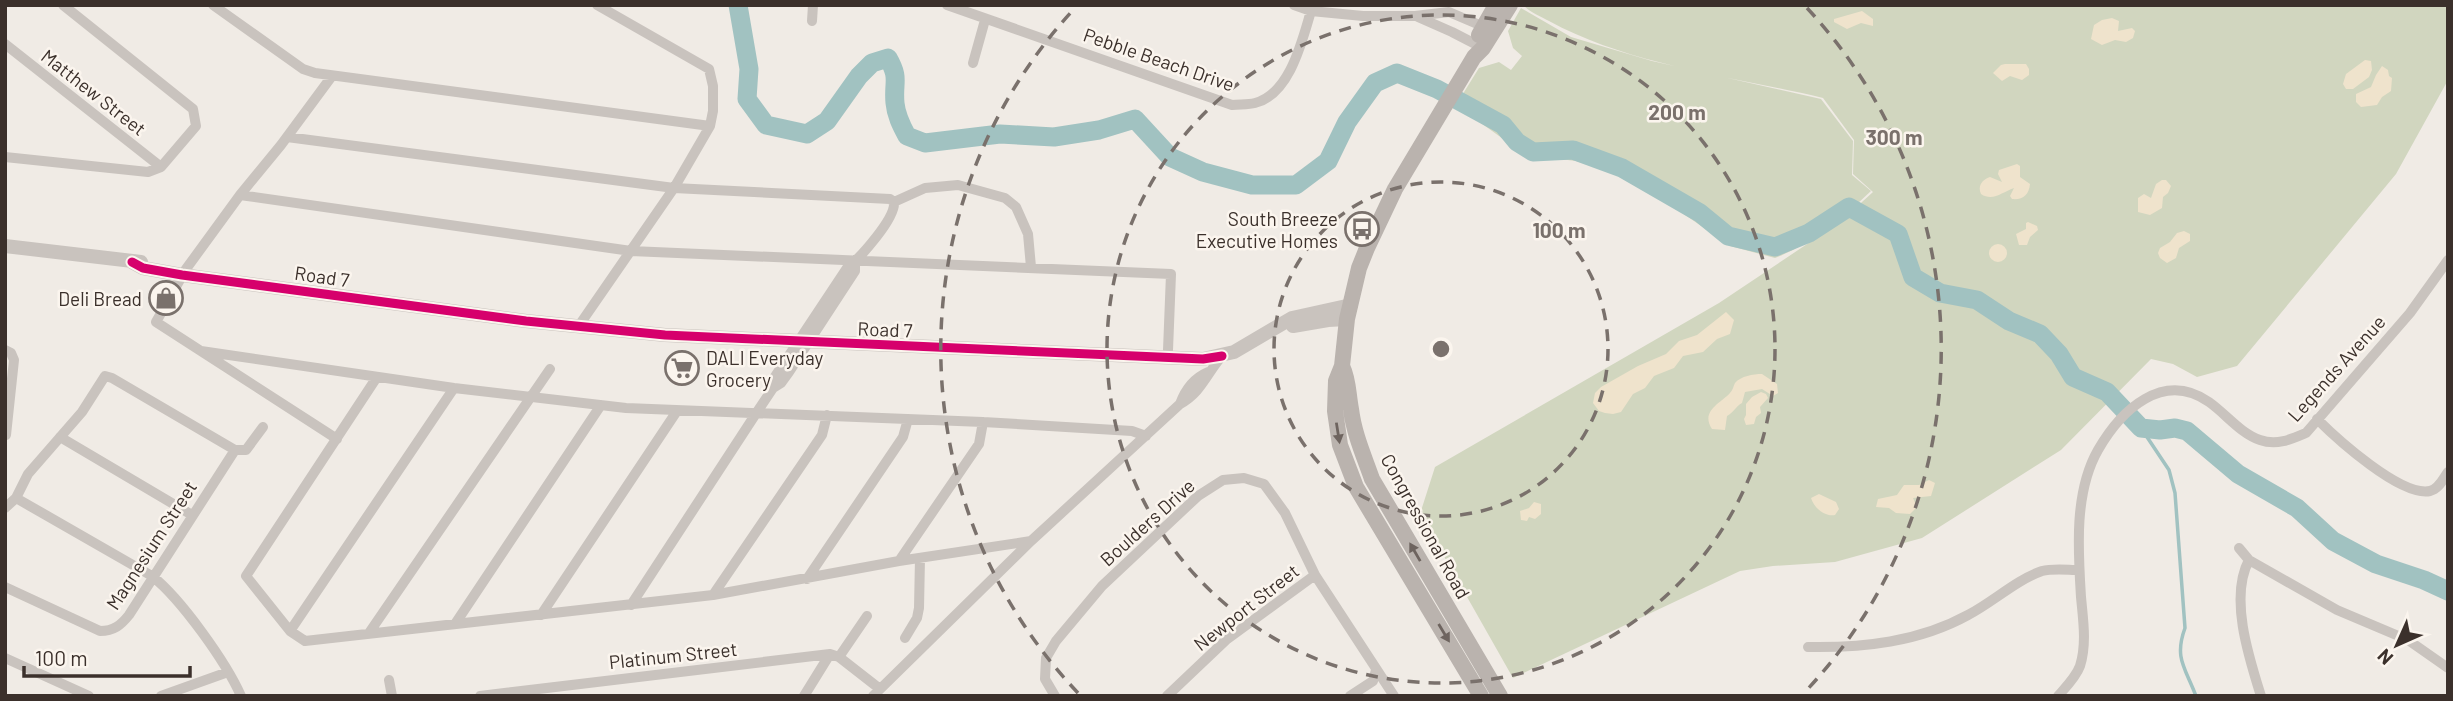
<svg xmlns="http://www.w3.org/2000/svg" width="2453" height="701" font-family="Barlow,sans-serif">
  <rect width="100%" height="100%" fill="#f0ebe5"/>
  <path fill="#d1d6bf" d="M1523 5H2448V80L2396 174 2237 366 2197 377 2173 364 2151 359 2061 450 1922 538 1835 562 1773 566 1740 571 1513 678 1420 514 1435 467 1719 303 1840 222 1873 192 1853 174 1854 140 1823 98C1735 77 1629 65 1549 21 1541 17 1528 11 1523 5Z
    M1521 8 1571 37 1652 61 1821 99 1853 141 1852 175 1871 191C1843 218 1811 244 1775 258L1730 246 1678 210 1609 171 1576 161 1551 158 1531 159 1456 105 1479 68 1499 62 1511 70 1522 56 1513 48 1508 31Z"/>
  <path fill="#efe3cc" d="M1862 11 1873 19V26L1861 23 1847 29 1834 22V19Z
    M2112 18 2119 21 2118 31 2132 28 2135 31 2133 38 2126 42 2115 40 2102 45 2091 39 2094 25 2102 20Z
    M2365 60 2371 61 2372 70 2369 77 2353 89H2346L2343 84 2346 74Z
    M2005 64H2026L2029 69V75L2022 80 2010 76 2002 81 1993 73 2001 65Z
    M2382 66 2388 70 2389 76 2392 78 2391 91 2382 97 2377 105 2361 107 2356 102V94L2371 87 2376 75Z
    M2017 164 2020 166V177L2030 184C2029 195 2023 200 2012 199L2010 196 2014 188C2002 192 1993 202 1981 194 1977 186 1983 179 1990 177L2002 182 1998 174 1999 170Z
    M2162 180H2166L2171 186 2168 193 2163 197 2162 208 2150 215 2138 212V198L2144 194 2151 198 2156 184Z
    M2028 222 2037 226 2038 230 2030 237 2027 245H2019L2016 234 2026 229V223Z
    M2184 231 2190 234V241L2179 248 2176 258 2167 263 2160 258 2158 253 2160 248 2170 242 2177 233Z
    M1989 253a9 9 0 1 1 18 0a9 9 0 1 1-18 0Z
    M1726 312 1734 320 1730 334 1717 339 1703 352 1683 356 1674 368 1654 376 1645 388 1633 394 1621 412 1613 414 1605 413 1599 411 1593 403 1595 393 1601 387 1638 366 1666 354 1679 341 1697 335Z
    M1762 374 1777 384 1778 393 1773 396 1762 389 1745 392 1742 403C1736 406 1734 412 1727 416L1725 430 1712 429C1700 411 1721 403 1730 393 1733 390 1733 387 1735 383 1741 376 1753 374 1762 374Z
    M1761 392 1766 394 1768 398 1760 407 1761 413 1756 417 1754 424 1746 425 1744 419 1746 415V404L1752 397Z
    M1929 480 1935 483 1931 496 1913 498 1917 507 1910 514 1896 513 1889 508 1876 507 1878 499 1897 495 1904 485H1919Z
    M1819 494 1836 502 1839 509 1835 515C1825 517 1814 508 1811 498Z
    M1534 502 1541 504V514L1535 519 1529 517 1527 521 1521 520 1520 511 1529 508Z"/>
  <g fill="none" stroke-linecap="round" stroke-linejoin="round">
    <path stroke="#a1c2c1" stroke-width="3.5" d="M2141 428 2169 470 2175 493 2185 628C2174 658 2185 667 2196 696"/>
    <path stroke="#a1c2c1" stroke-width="19" d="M738 5 749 69 747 99 766 125 807 134 827 121 859 76 872 63 888 58C900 79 893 81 895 103 896 115 901 125 907 136L925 143 1000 134 1054 137 1099 130 1135 119 1170 157 1203 172 1252 185H1296L1328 161 1347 122 1375 83 1397 73 1437 89 1503 125 1517 142 1533 152 1573 150 1622 168 1700 213 1728 236 1775 247 1809 233 1849 207 1898 234 1913 277 1940 293 1977 300 2009 321 2040 334 2059 354 2073 377 2107 392 2141 428 2160 430 2175 428 2187 431 2238 474 2297 508 2333 541 2376 564 2424 580 2448 591"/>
    <path stroke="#c9c3be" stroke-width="10" d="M213 5 303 69 315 73 710 126
      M947 5 1232 105C1239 104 1248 105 1255 103 1290 94 1302 41 1311 11
      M1294 5 1311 11 1363 16H1415L1449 12 1489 29
      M1418 17 1452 32 1483 48
      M812 21 813 5
      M5 44 161 167
      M973 63 985 20
      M332 76 281 145 240 195 186 269 156 322 337 439
      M287 137 674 188 890 199 894 202C896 218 860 258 847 268L774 378 773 388
      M5 157 148 172 161 167 196 126 193 109 63 5
      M240 195 631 251 1171 274 1168 350
      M894 202 925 188 958 185 1005 198 1016 207 1028 234 1031 267
      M578 327 674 188 710 126 713 111V86L709 69 597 5
      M5 350 11 353 14 360 6 435
      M201 351 454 388 626 408 983 422 1132 431 1146 436
      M377 377 246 576 290 631 305 641 713 595 899 561 1031 541
      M1180 404C1185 390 1194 378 1208 372
      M2317 419C2337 439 2401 497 2430 491 2439 489 2443 479 2448 472
      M60 437 192 515
      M16 498 152 576C181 599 226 662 241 696
      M5 508 16 498 28 474 82 412 105 376 112 378 235 450H246L263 427
      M2239 548 2249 560
      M899 561 979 444 983 422
      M807 579 903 437 908 419
      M5 587 100 631C114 631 121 625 129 615L235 450
      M713 595 822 435 827 415
      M631 605 757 412 773 388 781 383 789 372 855 271V261
      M541 615 677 411
      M455 624 601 405
      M290 631 454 388
      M369 633 550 369
      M905 638 917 618 919 608 920 558
      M1808 647C1863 648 1919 642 1968 615 1993 602 2016 580 2042 571 2053 568 2068 570 2079 570
      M839 657 867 616
      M5 658 89 696
      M389 680 392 696
      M161 696 228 672
      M480 696 830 654 839 657 880 689
      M804 696 830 654
      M873 696 1031 541 1180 404C1201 393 1207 373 1222 356
      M1055 696 1045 679 1046 658 1056 641 1102 586 1198 496 1223 480 1244 478 1264 484 1285 513 1315 575 1394 696
      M1167 696 1226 640 1315 575
      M1350 696 1373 681 1376 670
      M2058 696C2066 687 2076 677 2080 666 2087 644 2083 619 2081 597 2078 550 2074 492 2098 450 2121 410 2163 370 2209 402 2226 414 2240 433 2260 440 2277 446 2292 439 2306 433L2410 313 2448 260
      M2261 696C2249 658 2229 597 2249 560L2337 610 2408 640 2448 668"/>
    <path stroke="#c9c3be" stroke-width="14" d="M5 246 141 262
      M132 262 143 268 182 275 526 321 665 335 1203 359 1234 352 1292 318 1351 305
      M1293 326 1328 320 1347 319"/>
    <path stroke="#bab3ae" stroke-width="16" d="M1479 35 1496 5
      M1342 366C1349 381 1348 394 1351 409 1354 434 1364 456 1372 479L1500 696
      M1481 696 1356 487 1340 445 1335 411 1336 381 1342 366 1347 319 1359 268 1367 248 1395 189 1474 57 1483 48 1510 5"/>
    <g stroke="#fbf5ee" stroke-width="13">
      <path id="cycleway" d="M132 262 143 268 182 275 526 321 665 335 1203 359 1222 356"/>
    </g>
    <use href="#cycleway" stroke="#d6006c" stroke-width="9"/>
  </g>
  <defs><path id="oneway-solid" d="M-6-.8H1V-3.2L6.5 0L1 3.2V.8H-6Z" transform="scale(1.75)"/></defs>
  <g fill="#6e645f">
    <use href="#oneway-solid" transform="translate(1338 433) rotate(81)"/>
    <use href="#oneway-solid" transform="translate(1415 552) rotate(-120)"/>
    <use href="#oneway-solid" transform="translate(1444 633) rotate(59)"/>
  </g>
  <g fill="none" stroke="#7a716c" stroke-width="3.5" stroke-dasharray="12 9">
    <circle cx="1441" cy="349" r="167"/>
    <circle cx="1441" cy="349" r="334"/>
    <path d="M1078 693A500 500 0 0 1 1075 8M1807 8A500 500 0 0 1 1804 693"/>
  </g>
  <defs>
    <g id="bus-ring" transform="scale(1.75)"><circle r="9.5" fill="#fbf5ee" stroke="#7a716c" stroke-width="1.5"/><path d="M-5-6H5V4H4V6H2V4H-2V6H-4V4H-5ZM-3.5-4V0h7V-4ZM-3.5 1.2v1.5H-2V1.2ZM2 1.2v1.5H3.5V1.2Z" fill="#7a716c"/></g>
    <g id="shop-ring" transform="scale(1.75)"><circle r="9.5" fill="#fbf5ee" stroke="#7a716c" stroke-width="1.5"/><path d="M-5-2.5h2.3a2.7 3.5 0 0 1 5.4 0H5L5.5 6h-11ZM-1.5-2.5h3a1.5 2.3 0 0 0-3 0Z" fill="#7a716c"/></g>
    <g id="supermarket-ring" transform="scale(1.75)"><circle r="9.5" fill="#fbf5ee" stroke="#7a716c" stroke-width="1.5"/><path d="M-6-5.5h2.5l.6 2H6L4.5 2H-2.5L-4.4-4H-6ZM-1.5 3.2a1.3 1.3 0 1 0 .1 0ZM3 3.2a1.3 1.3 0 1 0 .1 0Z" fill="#7a716c"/></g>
  </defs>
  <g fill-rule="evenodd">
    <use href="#bus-ring" x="1362" y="229"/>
    <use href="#shop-ring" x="166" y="298"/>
    <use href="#supermarket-ring" x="682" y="368"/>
  </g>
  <g text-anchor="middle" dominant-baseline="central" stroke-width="5" stroke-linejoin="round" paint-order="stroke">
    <g font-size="19" fill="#3b302b" stroke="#fbf5ee">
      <text transform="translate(1159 59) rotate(19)">Pebble Beach Drive</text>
      <text transform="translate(94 92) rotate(38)">Matthew Street</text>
      <text transform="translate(322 276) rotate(8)">Road 7</text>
      <text transform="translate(885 329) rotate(2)">Road 7</text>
      <text transform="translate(2336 368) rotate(-48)">Legends Avenue</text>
      <text transform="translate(1147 522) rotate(-42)">Boulders Drive</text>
      <text transform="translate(1426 526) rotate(61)">Congressional Road</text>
      <text transform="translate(151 545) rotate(-57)">Magnesium Street</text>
      <text transform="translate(1246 607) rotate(-38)">Newport Street</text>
      <text transform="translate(673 655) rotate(-6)">Platinum Street</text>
    </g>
    <g font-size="19" fill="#3b302b" stroke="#fbf5ee" text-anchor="end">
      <text x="1338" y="218">South Breeze<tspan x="1338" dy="22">Executive Homes</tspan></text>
      <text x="142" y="298">Deli Bread</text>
      <text x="706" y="357" text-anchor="start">DALI Everyday<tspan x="706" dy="22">Grocery</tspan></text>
    </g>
  </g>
  <circle cx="1441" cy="349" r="10" fill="#7a716c" stroke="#fbf5ee" stroke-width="3.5"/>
  <g font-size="21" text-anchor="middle" font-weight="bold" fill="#7a716c" stroke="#fbf5ee" stroke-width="5" stroke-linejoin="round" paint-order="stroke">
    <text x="1677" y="120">200 m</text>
    <text x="1894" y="145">300 m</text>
    <text x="1559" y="238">100 m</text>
  </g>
  <rect width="2453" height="701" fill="none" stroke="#3b302b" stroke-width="14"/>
  <g transform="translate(2397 645) rotate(225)" stroke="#fbf5ee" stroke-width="5" paint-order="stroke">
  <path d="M0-5L12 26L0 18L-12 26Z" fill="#3b302b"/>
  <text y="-10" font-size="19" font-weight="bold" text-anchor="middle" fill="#3b302b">N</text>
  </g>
  <path d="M24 666v10h166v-10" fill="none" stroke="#3b302b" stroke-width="3.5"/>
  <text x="35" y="666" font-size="21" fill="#3b302b" stroke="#fbf5ee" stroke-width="5" paint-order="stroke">100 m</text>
</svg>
